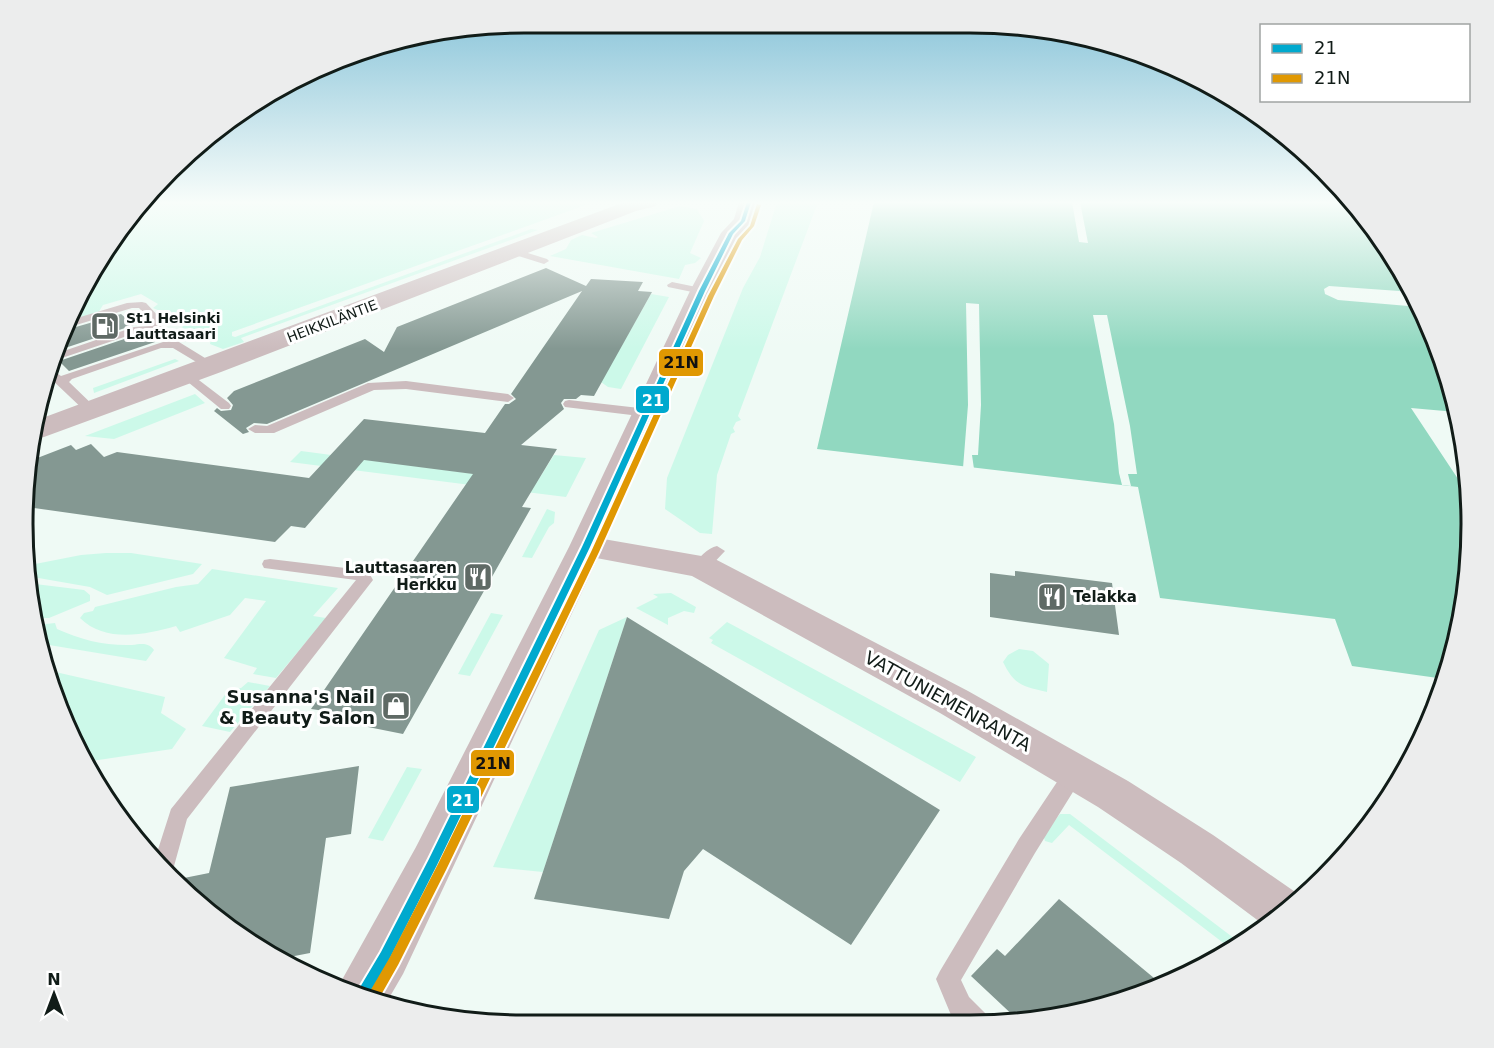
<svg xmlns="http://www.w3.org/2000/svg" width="1494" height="1048" font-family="'DejaVu Sans',sans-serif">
  <rect width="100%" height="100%" fill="#effaf5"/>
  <path fill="#ccf9e9" d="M141 202H594L232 332V336L235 337 531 229 538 230 241 338 244 342 223 349 210 344 211 340 186 334 182 330 183 325 163 321 161 319 166 316 167 310 160 311 153 308 158 304 141 294 103 305 98 313 67 322Z
    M777 202H818L738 416 741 420 736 422 733 428 735 432 731 434 717 475 712 534 700 533 665 509 667 478 743 288 760 257Z
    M680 206 697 209 704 221 690 253 701 258 695 263 685 265 679 279 550 256 566 249 571 240 582 235 596 238 598 237 591 233Z
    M651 294 669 297 621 389 608 387 601 382Z
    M175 359 179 361 94 393 93 388Z
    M195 394 205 403 114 439 85 436Z
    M301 451 537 482 554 455 586 458 566 497 290 462Z
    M547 509 555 512 554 523 549 527 532 558 522 557Z
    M106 553H131L202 564 193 574 107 595 90 587 27 576V567L30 565 81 555Z
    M212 569 338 588 313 616 326 618 276 678 253 674 257 668 224 658 266 601 245 598 230 615 180 632 176 626C145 635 105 643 80 618L84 613 93 611 95 607 176 587 198 584Z
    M27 583 84 590 90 595V601L49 618H35Z
    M671 593 696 607 694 613 684 611 668 618V625L636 608 658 597 653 594Z
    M491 613 503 615 470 676 458 674Z
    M627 617 543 872 493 867 599 630Z
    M727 622 976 757 960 782 711 643 713 640 709 638Z
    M55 623 57 629C81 640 106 646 132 645 141 644 148 642 154 650L146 661 43 644 37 625Z
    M1019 649 1033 651 1049 664 1047 692C1022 686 1015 686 1003 662L1008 655Z
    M51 671 165 697 161 713 186 729 172 749 85 762 74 745Z
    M248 682 270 686 230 732 202 726 230 688H241Z
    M407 767 422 769 383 841 368 838Z
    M1060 814H1070L1239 942 1230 948 1069 825 1052 843 1045 841 1043 835Z"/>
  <path fill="#91d8c0" d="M874 202H1353L1404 273 1413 292 1329 286 1324 289 1325 294 1338 300 1420 307 1445 362 1456 412 1411 408 1468 494 1470 556 1454 653 1445 679 1352 666 1335 619 1160 598 1138 487 817 449Z"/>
  <path fill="#effaf5" d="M1072 202H1080L1088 243 1079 242Z
    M966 303 979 304 981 405 978 455H972L974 469 963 468 968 405Z
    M1093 315H1107L1130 426 1137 474H1128L1131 486 1122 485 1119 473 1114 424Z"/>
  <path fill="#849892" d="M546 268 586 286 591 279 643 282 638 291 652 292 594 396 581 395 576 399H564L561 403 564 409 521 445 557 449 522 507 531 508 403 734 348 723 353 715 311 709 473 474 364 460 305 528 291 526 275 542 27 507V462L71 445 76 450 91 444 104 457 117 452 309 478 364 419 485 433 505 404H509L516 399 511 394 582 291 267 424 254 423 246 428 249 432 243 434 214 411 217 408 221 411 231 410 233 405 227 398 234 391 365 339 384 352 397 327Z
    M121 314 134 325 56 351 62 331Z
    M139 334H145L155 342 69 371 59 361Z
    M1015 571 1112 583 1119 635 990 617V573L1015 576Z
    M627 617 940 810 851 945 703 849 684 871 669 919 534 899Z
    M359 766 351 834 326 838 310 953 279 959 219 922 174 880 209 873 230 787Z
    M1059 899 1160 983 1036 1021H1019L971 976 997 949 1005 956Z"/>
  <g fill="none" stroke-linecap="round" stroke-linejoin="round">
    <path fill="#ccbcbe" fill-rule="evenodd" d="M515 249 547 259 549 261 544 264 512 254 510 252Z
      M672 282 706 289 707 291 702 294 668 287 667 285Z
      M142 302 146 303 161 319V324L179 342 218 366 212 370 208 369 173 348H161L72 379 69 382 98 410 92 414 87 413 49 377 51 369 61 376 166 341 157 332H139L53 361 55 354 134 327 151 326V321L139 308H132L63 329 67 321 127 303Z
      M187 371 229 403 231 406 229 409H221L183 378 181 375Z
      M406 381 508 394 514 398 508 402 406 389 374 390 274 433H255L248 429 255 425 267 426 368 383Z
      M569 400 648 409 654 413 648 417 565 407 563 404 565 401Z
      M717 546 725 551 707 570H695L693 566C698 558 708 548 717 546Z
      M270 559 362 570 368 571 373 580 187 819 171 877 154 862 171 809 356 580 264 568 262 564 264 560Z
      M1074 765 1081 767 1084 773 1081 779 1035 853 961 980 969 997 985 1013 988 1021 958 1022 951 1015 936 979 940 971 1019 839 1067 767Z"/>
    <path fill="#ccbcbe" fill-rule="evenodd" d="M586 536 713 558 968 691 1128 781 1213 835 1301 896 1302 899 1264 925 1181 863 1098 807 940 713 692 576 575 554 570 547 575 540Z"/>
    <path fill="#ccbcbe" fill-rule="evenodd" d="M658 202 656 206 636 211 221 372 44 437 32 439 37 420 622 203Z
      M739 202H759L753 221 740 236 714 291 603 547 403 974 385 1005 338 987 416 847 569 547 690 291 721 233 734 219Z"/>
    <g stroke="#fff" stroke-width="4">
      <path id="bus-1" d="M747 202H751L745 221 733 234 705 291 590 547 437 865 389 960 367 998 356 994 381 952 429 859 582 547 699 291 729 233 741 221Z"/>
    </g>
    <g stroke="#fff" stroke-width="4">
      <path id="bus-2" d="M757 204 761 205 754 226 742 240 714 296 599 552 446 870 398 965 377 1002 366 998 390 957 438 864 591 552 708 296 738 239 750 226Z"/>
    </g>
    <use href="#bus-1" fill="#00a9ce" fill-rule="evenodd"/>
    <use href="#bus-2" fill="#e09802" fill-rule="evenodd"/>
  </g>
  <linearGradient id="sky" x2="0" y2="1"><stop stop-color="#85c2d8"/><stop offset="0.58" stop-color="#f8fdfa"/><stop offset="1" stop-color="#f8fdfa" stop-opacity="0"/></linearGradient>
  <rect width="1494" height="349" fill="url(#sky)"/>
  <defs>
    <g id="fuel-square" transform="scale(1.5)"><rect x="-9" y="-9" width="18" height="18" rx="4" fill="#5f6a65" stroke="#fff"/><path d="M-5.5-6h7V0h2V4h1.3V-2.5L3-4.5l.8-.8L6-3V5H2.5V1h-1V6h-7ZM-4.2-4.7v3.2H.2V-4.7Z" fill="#fff"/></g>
    <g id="restaurant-square" transform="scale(1.5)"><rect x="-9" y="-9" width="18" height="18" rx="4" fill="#5f6a65" stroke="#fff"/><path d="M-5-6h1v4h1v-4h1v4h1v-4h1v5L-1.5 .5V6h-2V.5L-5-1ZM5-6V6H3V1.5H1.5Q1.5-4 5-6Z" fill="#fff"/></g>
    <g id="shop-square" transform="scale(1.5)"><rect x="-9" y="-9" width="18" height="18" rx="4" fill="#5f6a65" stroke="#fff"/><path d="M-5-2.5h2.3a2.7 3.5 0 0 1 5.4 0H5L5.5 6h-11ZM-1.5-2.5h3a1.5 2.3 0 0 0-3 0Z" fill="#fff"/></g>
  </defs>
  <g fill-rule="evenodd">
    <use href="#fuel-square" x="105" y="326"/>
    <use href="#restaurant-square" x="478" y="577"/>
    <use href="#restaurant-square" x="1052" y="597"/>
    <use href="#shop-square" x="396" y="706"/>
  </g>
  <g text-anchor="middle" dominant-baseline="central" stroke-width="6" stroke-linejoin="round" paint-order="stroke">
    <g font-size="14" font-weight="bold" fill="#111c18" stroke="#fff" text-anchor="start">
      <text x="126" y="318">St1 Helsinki<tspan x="126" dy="16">Lauttasaari</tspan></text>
    </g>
    <g font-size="14" fill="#111c18" stroke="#fff">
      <text transform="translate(332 321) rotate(-21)">HEIKKILÄNTIE</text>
    </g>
    <g font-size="15" font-weight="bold" fill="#111c18" stroke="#fff" text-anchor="end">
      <text x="457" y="568">Lauttasaaren<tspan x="457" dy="17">Herkku</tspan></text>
      <text x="1073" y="597" text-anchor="start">Telakka</text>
    </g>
    <g font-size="18" font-weight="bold" fill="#111c18" stroke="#fff" text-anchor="end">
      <text x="375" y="696">Susanna's Nail<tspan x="375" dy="21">&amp; Beauty Salon</tspan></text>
    </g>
    <g font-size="18" fill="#111c18" stroke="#fff">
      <text transform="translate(948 701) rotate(29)">VATTUNIEMENRANTA</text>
    </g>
  </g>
  <path d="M0 0H1494V1048H0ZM524 33H970A491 491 0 0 1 1461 524V524A491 491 0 0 1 970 1015H524A491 491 0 0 1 33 524V524A491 491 0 0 1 524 33Z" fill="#eceded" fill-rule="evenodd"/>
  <path fill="none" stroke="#111c18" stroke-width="3" d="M524 33H970A491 491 0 0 1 1461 524V524A491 491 0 0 1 970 1015H524A491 491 0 0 1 33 524V524A491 491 0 0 1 524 33Z"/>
  <g stroke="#fff" stroke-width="2">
    <rect x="658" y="348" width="46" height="29" rx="6" fill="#e09802"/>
    <rect x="635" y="385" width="35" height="29" rx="6" fill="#00a9ce"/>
    <rect x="470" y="749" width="45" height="28" rx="6" fill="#e09802"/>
    <rect x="446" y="785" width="34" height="29" rx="6" fill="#00a9ce"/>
  </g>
  <g font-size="16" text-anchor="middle" font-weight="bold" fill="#fff">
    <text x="653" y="406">21</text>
    <text x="463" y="806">21</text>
  </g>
  <g font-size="16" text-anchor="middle" font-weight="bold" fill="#111">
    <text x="681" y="368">21N</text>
    <text x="493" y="769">21N</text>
  </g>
  <rect x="1260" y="24" width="210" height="78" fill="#ffffff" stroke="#a0a4a3" stroke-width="1.5"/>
  <rect x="1272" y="44" width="30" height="9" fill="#00a9ce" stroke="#a0a4a3" stroke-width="1.5"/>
  <text x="1314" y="54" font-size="18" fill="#111c18">21</text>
  <rect x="1272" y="74" width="30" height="9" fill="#e09802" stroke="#a0a4a3" stroke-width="1.5"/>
  <text x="1314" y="84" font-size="18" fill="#111c18">21N</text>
  <g transform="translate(54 994)" stroke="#ffffff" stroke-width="4.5" paint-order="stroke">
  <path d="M0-4.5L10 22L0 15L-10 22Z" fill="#111c18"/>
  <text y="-9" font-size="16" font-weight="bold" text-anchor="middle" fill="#111c18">N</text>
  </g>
</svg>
